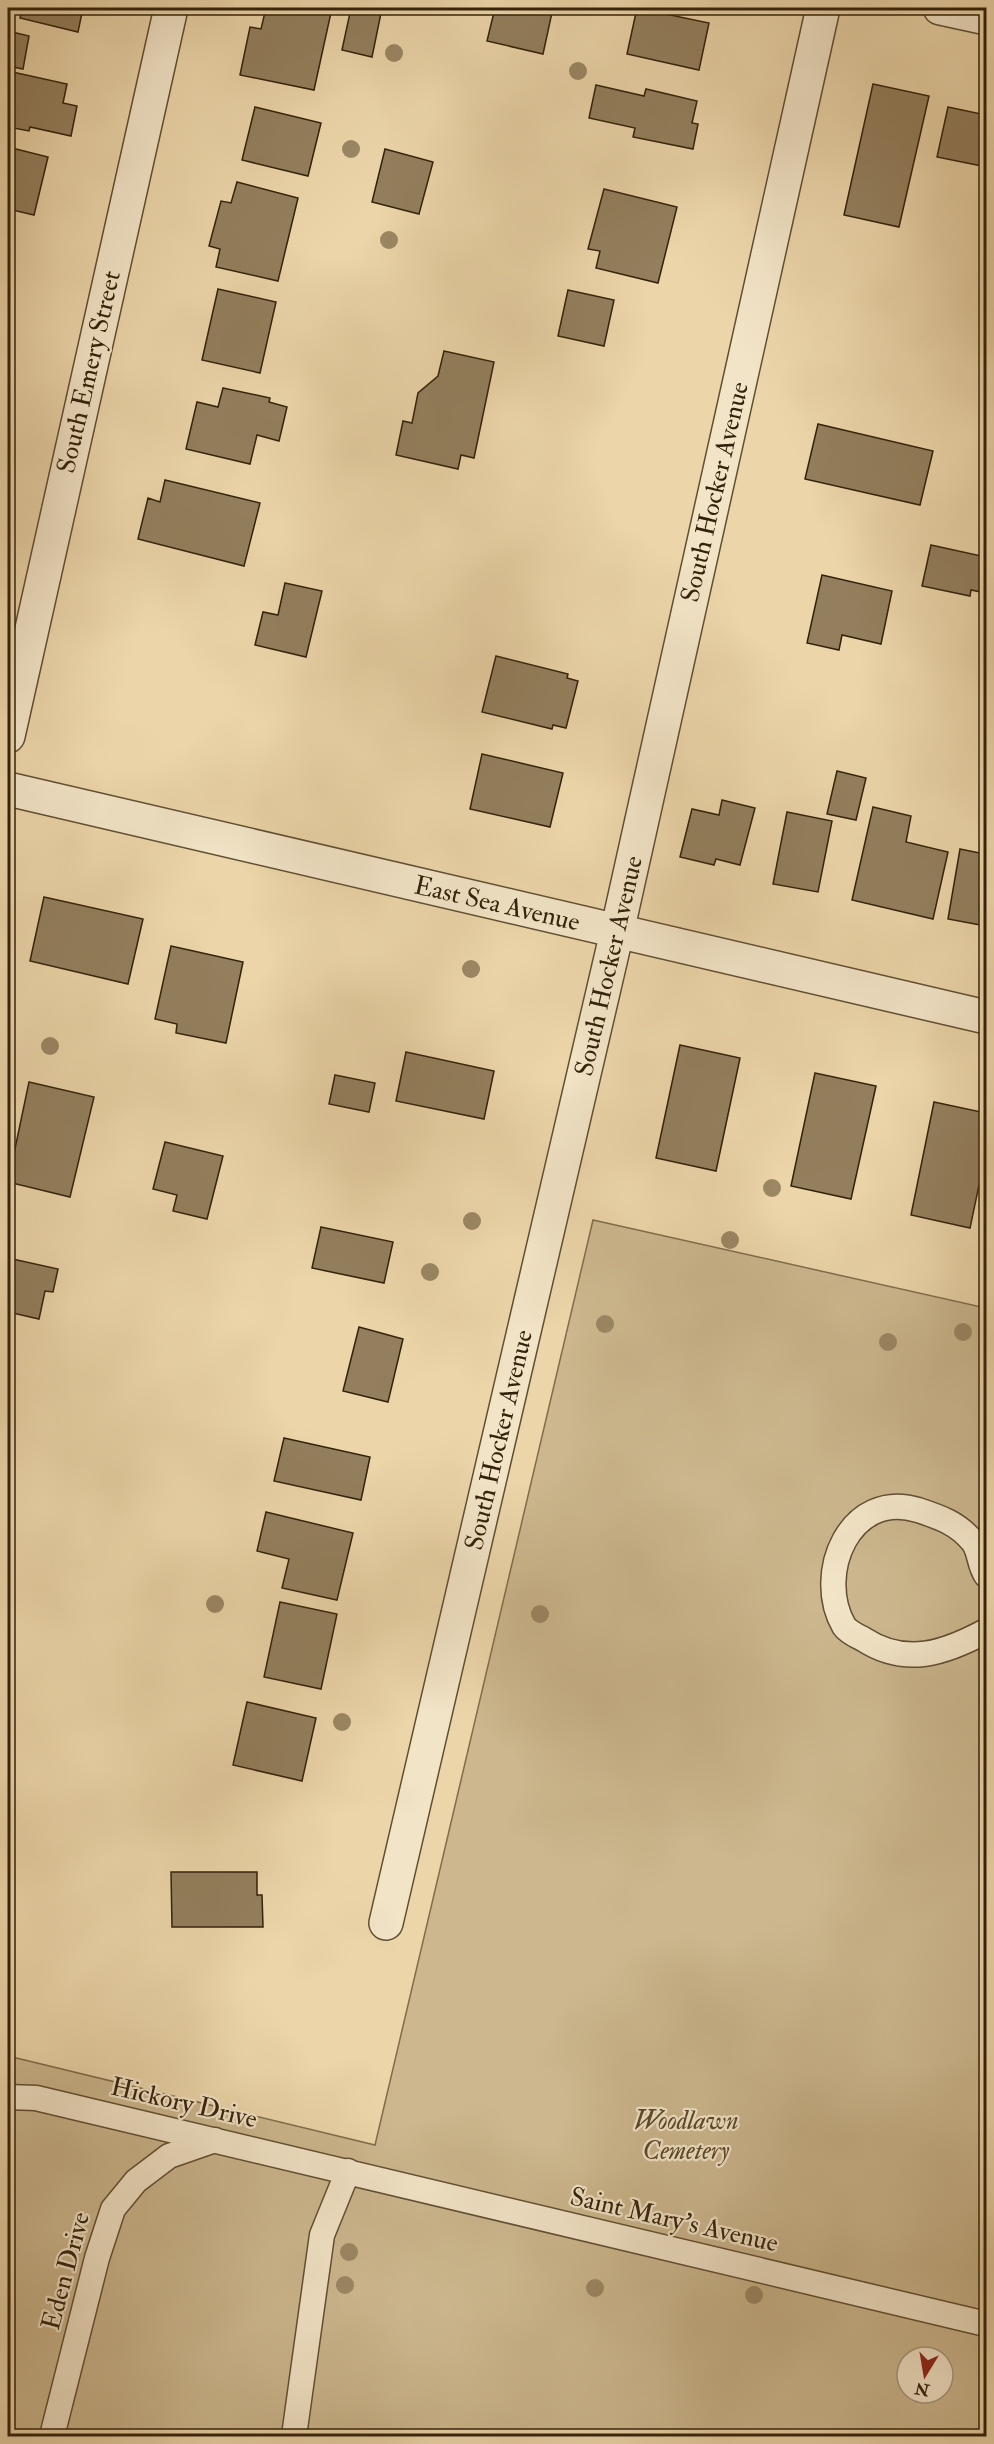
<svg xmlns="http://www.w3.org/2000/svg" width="994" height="2444" font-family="'IM FELL Double Pica',serif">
  <rect width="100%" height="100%" fill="#ebd5a9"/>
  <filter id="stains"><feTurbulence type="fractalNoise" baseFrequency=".00333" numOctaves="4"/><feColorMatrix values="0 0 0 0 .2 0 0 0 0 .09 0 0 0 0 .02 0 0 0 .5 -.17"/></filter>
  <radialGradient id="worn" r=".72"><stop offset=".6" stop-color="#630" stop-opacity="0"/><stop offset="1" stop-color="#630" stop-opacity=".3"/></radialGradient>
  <path fill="#ccb78e" stroke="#806c4c" stroke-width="1.5" fill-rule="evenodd" d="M593 1220 986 1308V2436H8V2056L375 2145ZM907 2357H943V2393H907Z"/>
  <path fill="#937f5d" stroke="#33220b" stroke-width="1.5" d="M8 8H83L78 32 20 18 21 14 8 10Z
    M266 8H332L314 90 240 75 250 27 261 29Z
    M351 8 381 13 372 57 342 50Z
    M495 8H553L543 54 487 41Z
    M637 8 709 23 699 70 627 54Z
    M8 31 29 36 23 69 8 66Z
    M8 71 67 84 63 103 77 106 71 136 30 127 29 131 8 127Z
    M873 84 929 96 899 227 844 215Z
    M596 85 644 96 646 89 697 101 692 123 698 124 693 149 633 137 635 128 589 118Z
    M255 107 321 123 308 176 242 160Z
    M948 107 986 115V157L984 156 982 166 937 157Z
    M8 147 48 157 34 215 8 209Z
    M385 149 433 162 419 214 372 202Z
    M237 182 298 198 278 281 216 267 220 249 209 246 221 201 231 203Z
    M604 189 677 207 658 283 596 268 600 251 588 249Z
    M218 289 276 302 260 373 202 360Z
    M568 290 614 300 604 346 558 336Z
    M444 351 494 362 474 458 461 455 458 469 396 455 403 421 412 423 418 393 438 376Z
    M223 388 270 398 269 402 287 407 279 441 257 435 250 464 186 449 197 402 218 407Z
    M818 424 933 451 920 505 805 479Z
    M165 480 260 503 244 566 138 539 148 498 160 502Z
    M931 545 986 557V593L971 590 970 596 922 586Z
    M822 575 892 591 881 644 842 635 839 650 807 643Z
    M285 583 322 591 306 657 255 645 263 612 278 615Z
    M496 656 568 674 567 678 578 681 566 728 553 725 552 729 482 712Z
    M482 754 563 773 550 827 470 809Z
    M837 771 866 778 856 820 827 814Z
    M722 800 755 808 740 865 716 859 714 865 680 857 692 809 719 815Z
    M873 807 911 816 906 842 948 852 933 919 852 900Z
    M787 812 832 821 818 892 773 884Z
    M960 849 985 854 980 885 986 886V926L948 919Z
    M44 897 143 919 128 984 30 961Z
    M171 946 243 962 226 1043 176 1033 177 1024 155 1019Z
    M680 1045 740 1058 716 1171 656 1158Z
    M406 1052 494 1071 484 1119 396 1101Z
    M815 1073 876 1086 851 1199 791 1186Z
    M335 1075 375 1083 369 1112 329 1104Z
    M29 1082 94 1097 70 1197 8 1182Z
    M934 1102 986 1113V1152L970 1228 911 1215Z
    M165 1142 223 1156 207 1219 173 1211 177 1195 153 1189Z
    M321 1227 393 1242 384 1283 312 1268Z
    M8 1258 58 1269 53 1292 45 1291 39 1319 8 1312Z
    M359 1327 403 1339 388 1402 343 1391Z
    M284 1438 370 1457 361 1500 274 1481Z
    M266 1512 353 1533 337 1600 282 1588 289 1559 257 1551Z
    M280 1602 337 1614 321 1689 264 1677Z
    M247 1702 316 1718 302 1781 233 1765Z
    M171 1872H257V1895H262L263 1927H172Z"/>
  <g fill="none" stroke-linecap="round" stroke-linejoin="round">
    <g stroke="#614f32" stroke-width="27">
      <path id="service" d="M986 1575C979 1565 980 1551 973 1542 958 1523 939 1517 918 1510 850 1489 814 1574 844 1626 848 1632 857 1636 863 1639 906 1667 945 1653 986 1631
        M8 2097 36 2098 986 2324
        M52 2436 97 2258 113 2209 136 2181 169 2156 215 2140
        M294 2436 322 2235 348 2171"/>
    </g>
    <g stroke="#614f32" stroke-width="36">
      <path id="minor" d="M940 8 986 18
        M8 736 171 8
        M8 789 986 1017
        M386 1923 617 932 823 8"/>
    </g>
    <use href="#service" stroke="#f2e4c7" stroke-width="24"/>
    <use href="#minor" stroke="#f2e4c7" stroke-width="33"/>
  </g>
  <g fill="#9b8764">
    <circle cx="394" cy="53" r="9"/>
    <circle cx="578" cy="71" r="9"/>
    <circle cx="351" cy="149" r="9"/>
    <circle cx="389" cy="240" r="9"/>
    <circle cx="471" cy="969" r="9"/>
    <circle cx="50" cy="1046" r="9"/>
    <circle cx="772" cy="1188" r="9"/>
    <circle cx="472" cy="1221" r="9"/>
    <circle cx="730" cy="1240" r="9"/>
    <circle cx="430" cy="1272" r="9"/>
    <circle cx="605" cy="1324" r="9"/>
    <circle cx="963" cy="1332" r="9"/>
    <circle cx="888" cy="1342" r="9"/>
    <circle cx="215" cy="1604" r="9"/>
    <circle cx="540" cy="1614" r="9"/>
    <circle cx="342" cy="1722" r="9"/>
    <circle cx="349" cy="2252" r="9"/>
    <circle cx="345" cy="2285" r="9"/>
    <circle cx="595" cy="2288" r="9"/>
    <circle cx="754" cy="2295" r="9"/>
  </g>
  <g text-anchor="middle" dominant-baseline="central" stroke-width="4.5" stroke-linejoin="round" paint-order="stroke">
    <g font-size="26" fill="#33220b" stroke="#f2e4c7">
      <text transform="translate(89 372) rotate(-77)">South Emery Street</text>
      <text transform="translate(715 492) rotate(-77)">South Hocker Avenue</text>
      <text transform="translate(497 904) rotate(13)">East Sea Avenue</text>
      <text transform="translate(609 966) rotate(-77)">South Hocker Avenue</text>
      <text transform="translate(499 1440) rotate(-77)">South Hocker Avenue</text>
      <text transform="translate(184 2103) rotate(13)">Hickory Drive</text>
      <text transform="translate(674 2220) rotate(13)">Saint Mary's Avenue</text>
      <text transform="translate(66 2271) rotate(-75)">Eden Drive</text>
    </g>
    <g font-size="26" font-style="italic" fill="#59472c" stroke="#f2e4c7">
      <text x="686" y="2121">Woodlawn<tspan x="686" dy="30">Cemetery</tspan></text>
    </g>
  </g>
  <rect width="994" height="2444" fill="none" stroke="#ebd5a9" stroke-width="30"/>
  <rect x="9" y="9" width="976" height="2426" fill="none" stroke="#33220b" stroke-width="3"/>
  <rect x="15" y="15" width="964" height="2414" fill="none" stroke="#33220b" stroke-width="1.5"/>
  <g transform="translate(925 2375) rotate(191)"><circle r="28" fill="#f2e4c7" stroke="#a6967c" stroke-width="1.5"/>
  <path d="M0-4.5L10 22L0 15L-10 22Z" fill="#8f2418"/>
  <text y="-9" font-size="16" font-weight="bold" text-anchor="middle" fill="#33220b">N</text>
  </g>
  <rect width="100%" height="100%" filter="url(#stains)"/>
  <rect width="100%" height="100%" fill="url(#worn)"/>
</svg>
